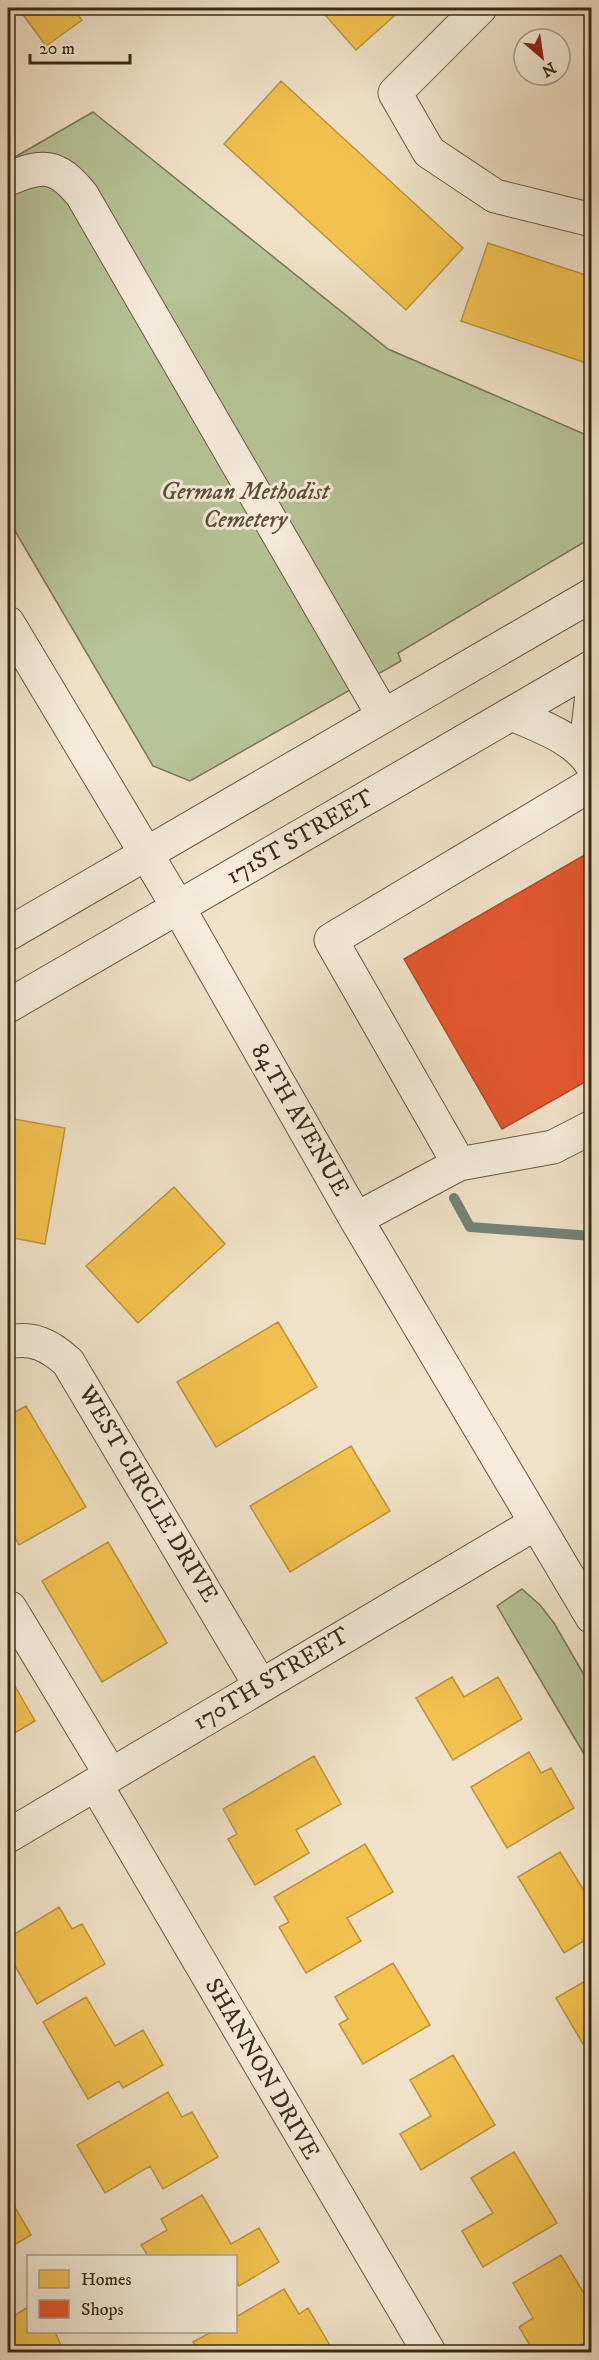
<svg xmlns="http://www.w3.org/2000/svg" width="599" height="2360" font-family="'IM FELL DW Pica',serif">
  <rect width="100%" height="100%" fill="#f0e1c8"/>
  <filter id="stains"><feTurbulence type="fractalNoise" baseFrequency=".00333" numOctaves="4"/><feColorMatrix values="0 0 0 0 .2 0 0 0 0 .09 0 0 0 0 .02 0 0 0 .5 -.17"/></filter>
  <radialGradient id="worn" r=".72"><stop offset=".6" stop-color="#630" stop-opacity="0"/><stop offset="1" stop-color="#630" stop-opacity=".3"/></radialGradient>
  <path fill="#b7c398" stroke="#797658" stroke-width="1.5" d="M93 112 388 349 591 437V538L398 653 401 661 190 781 153 766 8 519V161Z
    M522 1589 540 1605 554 1623 591 1687V1766L497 1606Z"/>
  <path fill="#f2c14e" stroke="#bb943e" stroke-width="1.5" d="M18 8H72L82 20 46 46Z
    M319 8H403L356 50Z
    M281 81 463 248 406 310 224 144Z
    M488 243 592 277V365L461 321Z
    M8 1118 65 1128 45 1244 8 1237Z
    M174 1187 225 1244 138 1323 86 1266Z
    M278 1322 317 1387 216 1447 177 1382Z
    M26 1406 86 1507 19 1545 8 1525V1416Z
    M351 1446 390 1511 290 1572 250 1506Z
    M108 1542 167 1643 102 1682 42 1581Z
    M8 1674 35 1721 8 1737Z
    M452 1677 464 1697 498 1677 522 1719 453 1760 416 1698Z
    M529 1752 541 1773 551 1768 574 1808 507 1848 471 1787Z
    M314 1756 341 1804 296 1830 309 1853 255 1885 228 1839 237 1834 223 1809Z
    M365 1844 393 1892 347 1918 361 1941 306 1973 279 1927 289 1922 274 1897Z
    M560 1852 590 1900 592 1899V1936L564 1953 518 1877Z
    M59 1907 72 1929 82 1924 105 1964 37 2004 8 1954V1938Z
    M393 1963 430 2025 363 2064 339 2024 348 2019 335 1997Z
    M592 1977V2039L583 2044 556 1998Z
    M86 1997 115 2046 143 2030 163 2065 123 2088 119 2081 88 2099 43 2022Z
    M453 2055 495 2125 421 2170 400 2134 431 2116 410 2080Z
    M168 2092 182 2117 192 2112 218 2157 163 2189 150 2166 105 2193 77 2145Z
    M514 2152 557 2223 483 2267 462 2231 493 2213 471 2178Z
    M8 2195 31 2235 8 2249Z
    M202 2195 231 2244 259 2228 279 2262 239 2286 236 2279V2256H148L141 2245 167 2230 161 2219Z
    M561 2255 592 2307V2339L568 2352H534L519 2327 533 2318 513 2283Z
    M284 2289 299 2314 308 2308 334 2352H200L193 2342 211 2332H236V2317Z
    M28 2307V2332H55L64 2352H8V2320Z"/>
  <path fill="#e4572e" stroke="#b14a27" stroke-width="1.5" d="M588 853 592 860V1078L502 1129 404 959Z"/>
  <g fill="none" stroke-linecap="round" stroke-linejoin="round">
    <path stroke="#748376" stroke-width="10" d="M454 1198 470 1227 592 1236"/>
    <g stroke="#685843" stroke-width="35">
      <path id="minor" d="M480 8 395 93 429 152 495 196 592 220
        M8 179C43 164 57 164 82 195L383 715
        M8 623 178 907 356 1219 592 1617
        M512 714C539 726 576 738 592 765
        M585 754 592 694
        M8 934 592 595
        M8 1006 592 667
        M459 1164 331 940 592 784
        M356 1219 459 1164 553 1147 592 1127
        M8 1342C33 1337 49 1345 68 1362L260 1685
        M10 1608 111 1775
        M96 1785 429 2352
        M8 1836 536 1523"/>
    </g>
    <use href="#minor" stroke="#f5ecdb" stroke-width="33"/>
  </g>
  <g text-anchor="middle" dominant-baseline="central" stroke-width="6" stroke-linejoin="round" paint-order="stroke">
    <g font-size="24" font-style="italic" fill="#5a5037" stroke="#f5ecdb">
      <text x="245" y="492">German Methodist<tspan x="245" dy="28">Cemetery</tspan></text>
    </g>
    <g font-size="24" fill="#3b2a17" stroke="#f5ecdb">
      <text transform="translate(300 837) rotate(-30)">171ST STREET</text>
      <text transform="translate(300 1120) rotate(60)">84TH AVENUE</text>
      <text transform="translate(148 1494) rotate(59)">WEST CIRCLE DRIVE</text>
      <text transform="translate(271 1679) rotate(-31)">170TH STREET</text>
      <text transform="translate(262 2069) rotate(60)">SHANNON DRIVE</text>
    </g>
  </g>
  <rect width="599" height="2360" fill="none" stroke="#f0e1c8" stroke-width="30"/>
  <rect x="9" y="9" width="581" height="2342" fill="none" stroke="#3b2a17" stroke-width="3"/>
  <rect x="15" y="15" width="569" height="2330" fill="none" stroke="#3b2a17" stroke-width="1.5"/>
  <rect x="27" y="2255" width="210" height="78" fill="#f5ecdb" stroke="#ab9e8d" stroke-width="1.5"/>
  <rect x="39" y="2270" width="30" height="18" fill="#f2c14e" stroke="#ab9e8d" stroke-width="1.5"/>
  <text x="81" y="2285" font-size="18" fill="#3b2a17">Homes</text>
  <rect x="39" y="2300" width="30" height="18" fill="#e4572e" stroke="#ab9e8d" stroke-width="1.5"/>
  <text x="81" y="2315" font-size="18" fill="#3b2a17">Shops</text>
  <g transform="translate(542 57) rotate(151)"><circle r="28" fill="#f5ecdb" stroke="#ab9e8d" stroke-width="1.5"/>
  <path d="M0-4.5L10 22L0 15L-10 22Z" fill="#8f2418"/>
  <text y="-9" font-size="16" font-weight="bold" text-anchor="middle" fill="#3b2a17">N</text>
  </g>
  <path d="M30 54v9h100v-9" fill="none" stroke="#3b2a17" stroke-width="3"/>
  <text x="39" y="54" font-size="18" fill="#3b2a17" stroke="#f5ecdb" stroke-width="4.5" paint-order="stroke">20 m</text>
  <rect width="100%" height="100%" filter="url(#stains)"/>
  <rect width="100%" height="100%" fill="url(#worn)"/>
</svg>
